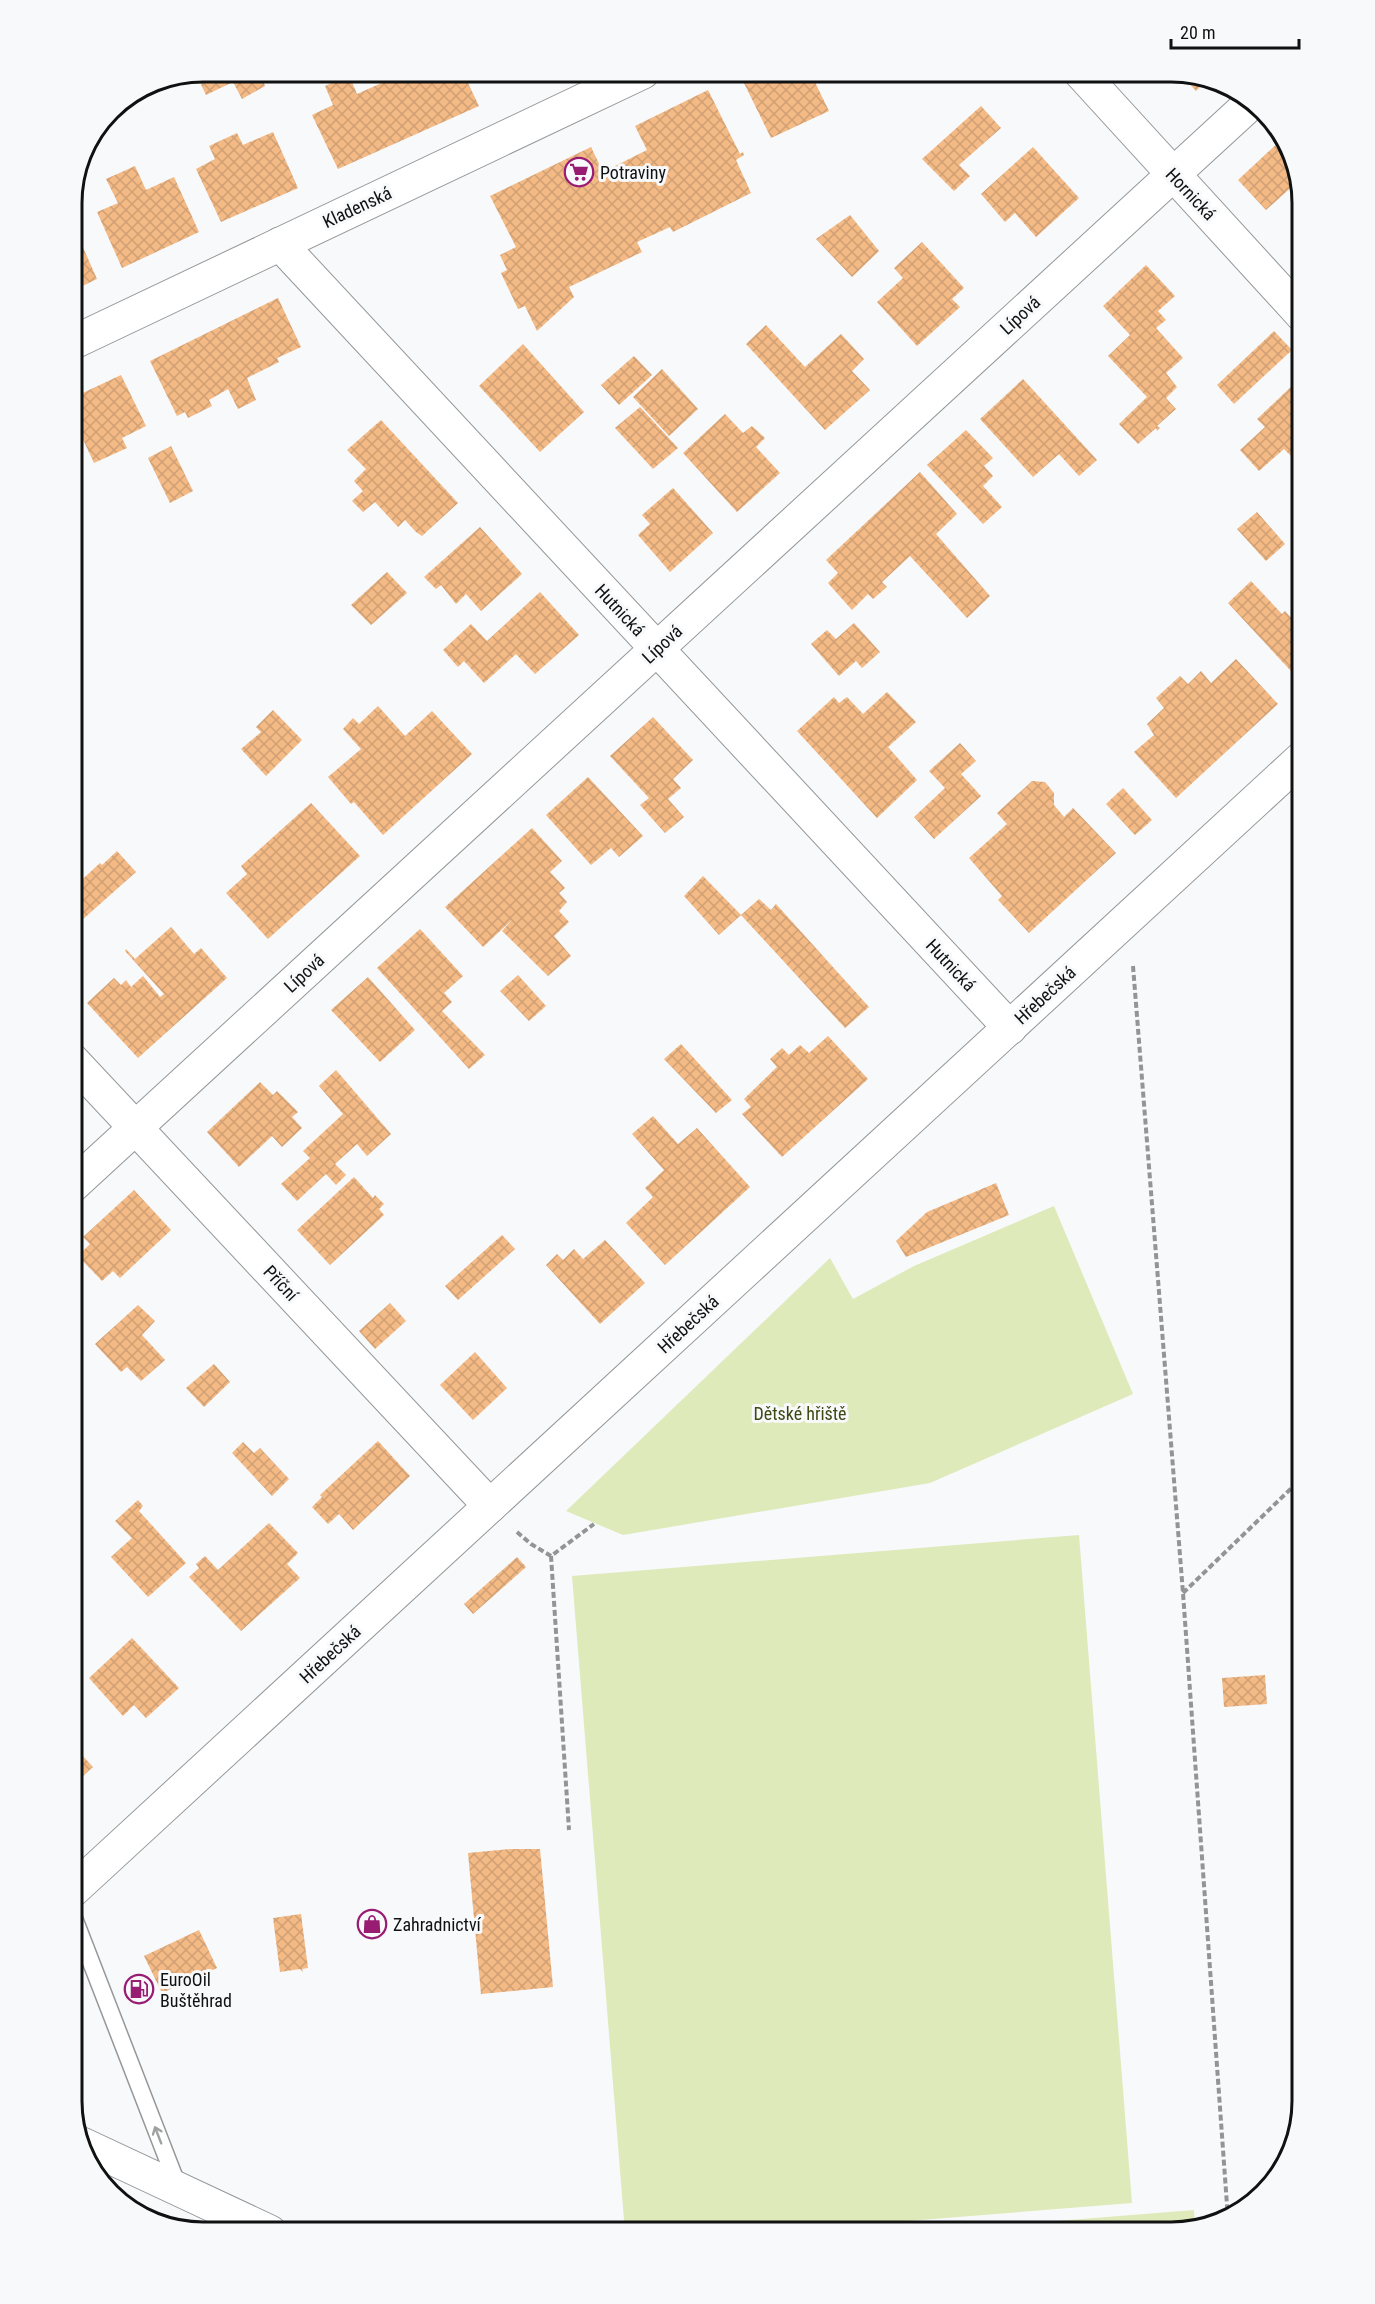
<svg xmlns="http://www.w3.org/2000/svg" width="1375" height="2304" font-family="'Roboto Condensed',sans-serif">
  <defs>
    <pattern id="building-cross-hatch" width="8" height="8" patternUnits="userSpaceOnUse" patternTransform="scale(1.5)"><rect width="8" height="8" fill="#f4ba86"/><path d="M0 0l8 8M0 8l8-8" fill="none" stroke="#d09f73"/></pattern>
  </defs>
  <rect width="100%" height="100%" fill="#f7f9fb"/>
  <path fill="#dfeabb" d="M1054 1206 1133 1394 930 1483 623 1535 566 1511 830 1258 853 1299 914 1266Z
    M1079 1535 1132 2203 770 2232H625L572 1576Z
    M1194 2210 1195 2226 1171 2232H921Z"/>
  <path fill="url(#building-cross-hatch)" d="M203 72H296L274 81 271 74 262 78 265 86 242 99 233 82 206 95 196 74Z
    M406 72H481L483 76 468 83 479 106 338 169 312 115 333 105 325 86 349 75 357 94Z
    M746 72H810L829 111 771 138 740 75Z
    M1179 72H1180L1206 81 1196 91Z
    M708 90 740 154 743 152 744 155 736 160 751 193 673 232 670 227 637 242 642 252 569 287 574 297 537 331 525 306 518 309 501 273 507 270 500 255 516 247 490 196 591 147 603 172 647 150 635 126Z
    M981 106 1001 128 959 165 970 176 954 191 922 159Z
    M273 132 298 188 221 222 196 169 215 159 209 146 237 133 243 145Z
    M1283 138 1290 146 1298 181 1266 210 1238 180Z
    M1033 147 1079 198 1036 237 1015 213 1005 222 981 194Z
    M135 166 146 190 174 177 199 232 122 268 97 212 118 203 106 179Z
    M850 215 879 251 852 277 816 239Z
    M72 227H74L97 279 72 291Z
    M922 242 964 288 952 299 960 307 917 346 877 302 903 278 894 268Z
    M1146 265 1175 296 1158 311 1166 320 1156 328 1183 358 1166 373 1177 387 1166 398 1176 409 1157 426 1160 428 1157 431 1156 428 1138 444 1119 424 1147 397 1108 356 1130 335 1103 306Z
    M278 298 301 347 277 358 279 362 247 378 256 400 238 409 228 389 209 400 212 406 188 418 185 412 177 416 150 361Z
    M766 325 805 367 841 334 864 359 852 371 870 390 825 430 746 344Z
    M1274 331 1292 350 1234 404 1217 385Z
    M523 344 584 412 540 452 479 386Z
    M634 356 652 375 619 405 601 385Z
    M662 369 698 409 669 436 633 397Z
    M121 375 146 426 122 438 127 448 94 463 72 416V398Z
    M1023 379 1097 460 1079 476 1059 454 1033 477 980 419Z
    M1298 380 1303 386V461L1299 464 1284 449 1259 471 1240 450 1265 427 1257 419Z
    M640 407 678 448 653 469 615 428Z
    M725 414 743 433 752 426 765 438 756 447 780 473 737 512 683 453Z
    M381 420 458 503 422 536 416 532 405 520 398 527 375 502 363 512 352 501 363 491 354 481 366 469 347 450Z
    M966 430 993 458 984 466 993 476 983 486 1002 507 983 524 927 465Z
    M72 442 81 460 72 464Z
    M171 446 193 491 170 503 148 458Z
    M920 472 957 514 936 534 990 596 967 618 910 556 882 582 887 587 873 599 868 594 852 610 828 583 838 573 826 560Z
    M673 488 713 533 670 572 638 535 650 524 642 515Z
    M1257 512 1285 544 1266 561 1237 529Z
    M480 527 522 574 481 611 466 594 456 604 441 585 436 589 424 577Z
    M387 572 407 593 371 625 351 605Z
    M1251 581 1282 614 1285 611 1295 622 1303 614 1302 683 1228 603Z
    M540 592 579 635 535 674 516 654 484 683 464 661 458 667 443 650 471 624 487 641Z
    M854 623 880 652 862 668 856 661 839 676 811 644 827 630 836 639Z
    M1236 659 1278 704 1176 798 1134 752 1154 735 1147 724 1164 708 1156 698 1180 676 1188 684 1201 671 1211 683Z
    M887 692 916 722 888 747 917 780 877 818 797 731 834 697 839 703 847 697 863 714Z
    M378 706 405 736 432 711 472 754 383 835 354 802 351 804 328 777 361 749 343 729 353 718 359 724Z
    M273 710 302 740 266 776 241 749 261 732 256 727Z
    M653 717 693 760 673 779 681 788 668 799 684 817 665 833 640 805 649 798 610 756Z
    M960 743 976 761 961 774 981 796 934 839 914 817 945 788 929 771Z
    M588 777 643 836 619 857 611 848 591 865 546 815Z
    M1032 781 1045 782 1054 793V805L1064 817 1073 808 1116 853 1029 933 998 900 1002 896 969 858 1007 824 997 813Z
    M1123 788 1152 820 1135 835 1106 804Z
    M311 803 360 856 268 939 226 893 247 874 241 866Z
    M532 828 562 861 550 872 565 888 559 893 567 902 559 911 569 922 554 936 571 956 548 976 502 931 512 920 483 947 445 907Z
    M117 851 136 872 72 929V889L100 863 102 865Z
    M703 876 741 915 719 935 684 896Z
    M759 899 771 910 776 904 869 1007 845 1028 741 915Z
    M171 927 194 954 201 948 227 978 138 1058 87 1003 114 978 121 985 126 980 131 987 143 976 160 997 164 994 125 951 126 949 135 959Z
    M420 929 463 976 444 993 452 1002 442 1011 485 1055 469 1069 377 968Z
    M518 975 546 1006 529 1021 500 991Z
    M368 977 415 1030 380 1062 331 1010Z
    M828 1036 868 1079 782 1157 742 1114 751 1107 744 1099 777 1067 770 1059 782 1048 789 1055 800 1045 809 1053Z
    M681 1044 732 1100 716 1113 664 1059Z
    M336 1070 391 1134 367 1156 357 1144 335 1164 346 1175 336 1185 326 1174 297 1201 281 1184 310 1158 303 1151 343 1114 319 1086Z
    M260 1082 273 1095 277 1091 298 1112 292 1117 302 1128 282 1147 272 1136 239 1167 207 1132Z
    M653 1116 678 1144 697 1128 750 1187 665 1265 626 1223 653 1197 645 1188 664 1170 632 1134Z
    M354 1177 373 1198 375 1195 384 1204 379 1209 384 1215 330 1265 297 1230Z
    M996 1183 1009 1215 906 1257 896 1241 927 1212Z
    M134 1190 171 1230 120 1278 113 1271 102 1281 78 1256 90 1244 83 1237Z
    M502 1235 515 1249 458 1300 445 1286Z
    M605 1240 645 1283 600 1324 546 1265 557 1254 563 1260 574 1249 583 1259Z
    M390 1303 406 1321 375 1349 359 1331Z
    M138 1305 155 1321 142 1335 165 1360 141 1381 127 1367 121 1372 95 1344Z
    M475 1352 507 1388 473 1420 440 1385Z
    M214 1364 230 1382 204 1407 186 1388Z
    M378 1441 410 1476 353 1530 339 1514 328 1524 312 1507 322 1497 320 1495Z
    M243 1442 254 1453 260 1448 289 1479 272 1496 232 1453Z
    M138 1500 143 1506 139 1511 186 1563 148 1597 111 1557 132 1538 115 1521Z
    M269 1523 298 1553 287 1564 300 1578 241 1631 189 1577 199 1568 196 1564 205 1556 218 1570Z
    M517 1557 526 1567 473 1614 464 1604Z
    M132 1638 179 1688 146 1718 134 1705 123 1716 89 1678Z
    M1265 1675 1267 1704 1224 1707 1222 1678Z
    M72 1744 93 1767 72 1786Z
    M511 1849H540L553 1987 481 1994 468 1853Z
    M301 1914 308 1968 302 1969 303 1972 300 1969 280 1972 273 1918Z
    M199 1930 217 1968 162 1993 144 1956Z"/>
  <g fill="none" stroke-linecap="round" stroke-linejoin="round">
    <g stroke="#959798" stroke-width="19">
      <path id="lane" d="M72 1913 179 2189"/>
    </g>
    <g stroke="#959798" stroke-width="35">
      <path id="street" d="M1080 72 1303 316
        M280 244 1010 1028
        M72 1060 490 1506
        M72 1186 1252 102"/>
    </g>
    <g stroke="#959798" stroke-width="35">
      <path id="secondary" d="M72 343 643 72
        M72 1891 1303 757"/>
    </g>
    <g stroke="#959798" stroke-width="35">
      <path id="primary" d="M82 2144 270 2232"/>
    </g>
    <path stroke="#929495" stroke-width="4" stroke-dasharray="6 3" stroke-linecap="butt" d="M1133 966 1183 1593 1228 2219
      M517 1532 531 1544 551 1556 594 1524
      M551 1556 569 1830
      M1183 1593 1303 1477"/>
    <use href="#lane" stroke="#fff" stroke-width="16"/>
    <use href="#street" stroke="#fff" stroke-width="33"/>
    <use href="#secondary" stroke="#fff" stroke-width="33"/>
    <use href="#primary" stroke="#fff" stroke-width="33"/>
  </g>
  <defs><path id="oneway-shaft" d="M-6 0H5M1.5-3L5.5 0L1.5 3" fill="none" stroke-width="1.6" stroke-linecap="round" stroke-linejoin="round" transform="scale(1.5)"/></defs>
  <use stroke="#9fa0a0" href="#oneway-shaft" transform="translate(158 2135) rotate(-111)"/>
  <defs>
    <g id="supermarket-ring" transform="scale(1.5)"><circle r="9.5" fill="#f7f9fb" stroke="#991c73" stroke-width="1.5"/><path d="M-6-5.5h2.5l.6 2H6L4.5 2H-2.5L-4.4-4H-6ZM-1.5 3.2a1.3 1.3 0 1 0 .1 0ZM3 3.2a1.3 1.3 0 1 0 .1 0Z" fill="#991c73"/></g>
    <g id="shop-ring" transform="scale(1.5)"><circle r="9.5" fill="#f7f9fb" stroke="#991c73" stroke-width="1.5"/><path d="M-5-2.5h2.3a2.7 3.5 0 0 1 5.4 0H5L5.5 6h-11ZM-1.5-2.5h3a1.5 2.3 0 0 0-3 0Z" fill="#991c73"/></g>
    <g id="fuel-ring" transform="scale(1.5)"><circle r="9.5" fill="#f7f9fb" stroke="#991c73" stroke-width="1.5"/><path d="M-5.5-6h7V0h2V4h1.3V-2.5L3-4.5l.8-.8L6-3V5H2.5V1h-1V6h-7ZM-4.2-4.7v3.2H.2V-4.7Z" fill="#991c73"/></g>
  </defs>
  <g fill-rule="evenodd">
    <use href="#supermarket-ring" x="579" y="172"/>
    <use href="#shop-ring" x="372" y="1924"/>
    <use href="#fuel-ring" x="139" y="1989"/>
  </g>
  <g text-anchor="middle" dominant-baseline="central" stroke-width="6" stroke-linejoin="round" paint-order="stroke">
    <g font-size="18" fill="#101111" stroke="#f7f9fb" text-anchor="start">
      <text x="600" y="172">Potraviny</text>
      <text x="393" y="1924">Zahradnictví</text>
      <text x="160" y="1979">EuroOil<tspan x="160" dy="21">Buštěhrad</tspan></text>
    </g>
    <g font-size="18" fill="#101111" stroke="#f7f9fb">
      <text transform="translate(1191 194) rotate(47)">Hornická</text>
      <text transform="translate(357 207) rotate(-25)">Kladenská</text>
      <text transform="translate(1020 315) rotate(-43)">Lípová</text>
      <text transform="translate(620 610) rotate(47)">Hutnická</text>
      <text transform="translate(662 644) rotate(-43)">Lípová</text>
      <text transform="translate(951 965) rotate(47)">Hutnická</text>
      <text transform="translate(304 973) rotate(-43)">Lípová</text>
      <text transform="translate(1045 995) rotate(-43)">Hřebečská</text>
      <text transform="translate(281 1283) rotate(47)">Příční</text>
      <text transform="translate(688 1324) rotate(-43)">Hřebečská</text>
      <text transform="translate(330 1654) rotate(-43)">Hřebečská</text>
    </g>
    <g font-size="18" fill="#3f4813" stroke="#f7f9fb">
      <text x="800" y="1413">Dětské hřiště</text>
    </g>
  </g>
  <path d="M0 0H1375V2304H0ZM203 82H1171A121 121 0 0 1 1292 203V2101A121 121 0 0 1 1171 2222H203A121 121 0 0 1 82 2101V203A121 121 0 0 1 203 82Z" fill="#f7f9fb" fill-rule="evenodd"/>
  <path fill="none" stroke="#101111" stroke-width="3" d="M203 82H1171A121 121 0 0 1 1292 203V2101A121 121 0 0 1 1171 2222H203A121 121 0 0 1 82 2101V203A121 121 0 0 1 203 82Z"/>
  <path d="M1171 39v9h128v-9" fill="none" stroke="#101111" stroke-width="3"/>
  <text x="1180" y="39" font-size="18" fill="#101111" stroke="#f7f9fb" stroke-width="4.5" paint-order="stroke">20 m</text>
</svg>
